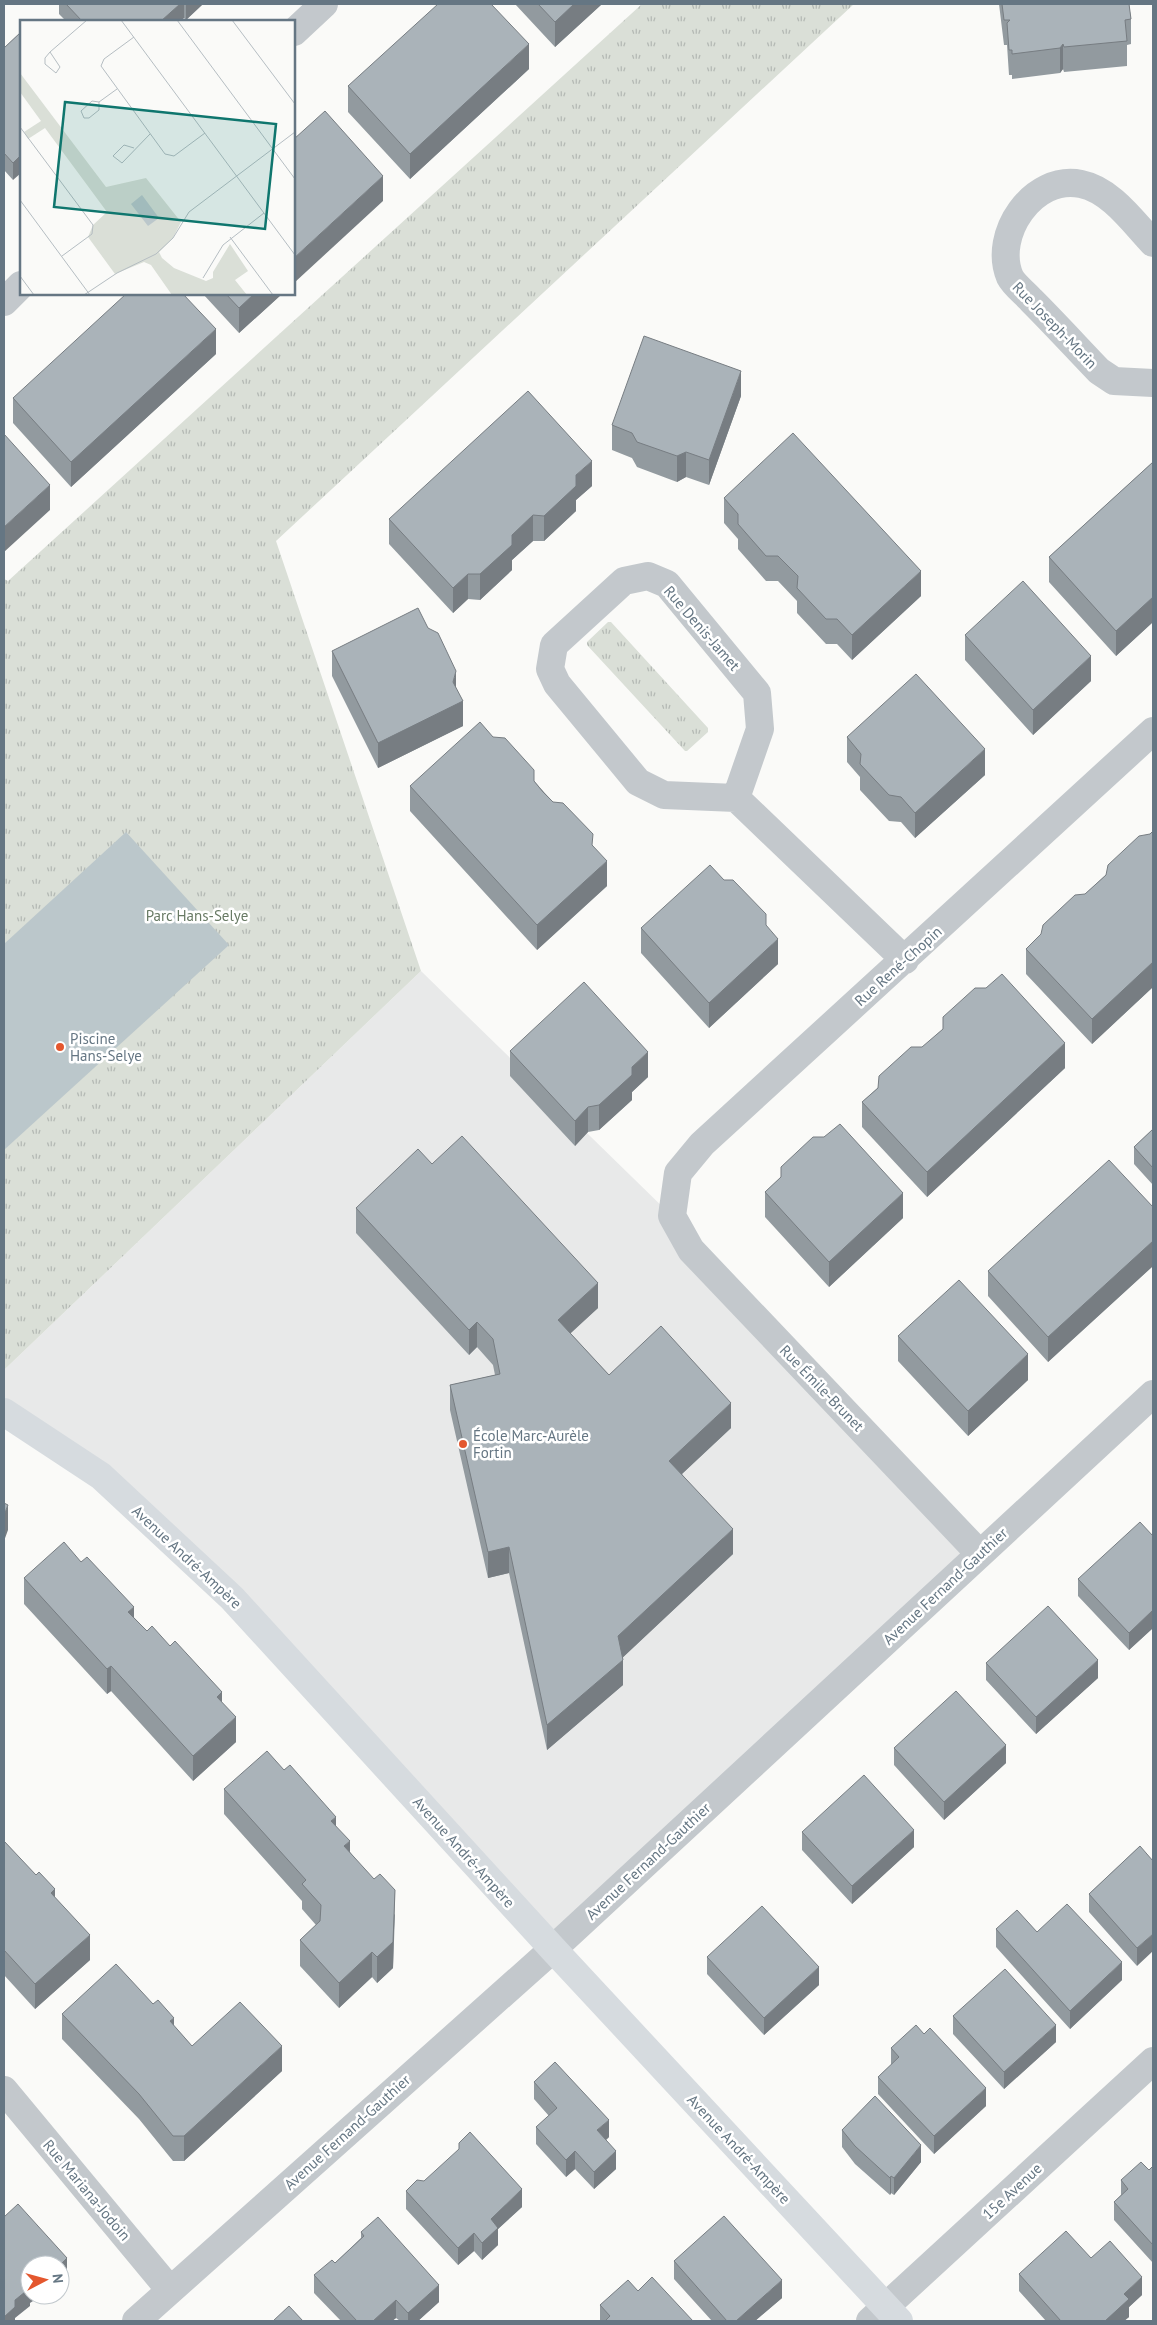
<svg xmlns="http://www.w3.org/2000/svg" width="1157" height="2325" font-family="'PT Sans',sans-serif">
  <defs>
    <pattern id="grass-tufts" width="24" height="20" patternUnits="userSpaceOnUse" patternTransform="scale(1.25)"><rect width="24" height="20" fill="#dadfd7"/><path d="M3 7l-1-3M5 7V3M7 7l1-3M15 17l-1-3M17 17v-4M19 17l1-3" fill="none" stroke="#b4b9b4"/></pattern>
  </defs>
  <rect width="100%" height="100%" fill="#fafaf8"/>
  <path fill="#e8e9e9" d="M421 971 672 1216 980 1554 553 1949 232 1598 4 1412V1370Z"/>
  <path fill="url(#grass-tufts)" d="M642 4H854L276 541 421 971 4 1370V579L8 581Z
    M608 622H611L708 728V732L687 751H685L587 645V642Z"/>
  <path fill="#bbc7cb" d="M126 832 229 945 4 1150V944Z"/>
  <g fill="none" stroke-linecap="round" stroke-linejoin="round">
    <path stroke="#c3c8cc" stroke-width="28" d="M294 32 324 4
      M1153 243C1133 222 1111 190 1081 184 1033 174 992 235 1010 277 1014 285 1025 293 1031 300 1054 323 1076 347 1099 371L1114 381 1153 383
      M4 302 21 285
      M736 798 760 729 757 693 667 584 648 576 624 581 554 645 550 669 557 684 638 782 664 795 736 798 905 960
      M980 1554 691 1250 672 1216 678 1173 702 1144 1153 731
      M4 2090 170 2290
      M136 2321 553 1949 1153 1394
      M870 2321 1153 2061"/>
    <path stroke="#d6dbdf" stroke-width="28" d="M4 1412 101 1476 232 1598 553 1949 899 2321"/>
  </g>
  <path fill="#929a9f" d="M59 4H203L186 20 184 18 180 21H66L59 14Z
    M515 4H602L555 47Z
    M999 4H1129L1131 19V44L1127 45V66L1064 72 1063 69 1060 73 1012 79V75H1009L1007 45H1004Z
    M21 32 13 180 4 170V48Z
    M529 69 410 179 348 112V86Z
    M203 294H282L239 333Z
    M216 354 71 487 13 423V398Z
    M741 396 709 485 686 477 677 482 637 467 632 458 612 450V425Z
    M1153 462V622L1116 656 1049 582V557Z
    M592 486 576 500V511L544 541H533L512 560V570L480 600 468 599 453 613 389 544V519Z
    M724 498 921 596 852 660 837 644H826L797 613V601L778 581H766L738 549V539L724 523Z
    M965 635 1091 681 1033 735 965 660Z
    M332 651 456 688 463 726 378 768 332 676Z
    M847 737 985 775 915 838 901 822 889 821 860 790V777L847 762Z
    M534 781 593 846 607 886 537 950 410 811V786Z
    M1153 831V987L1092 1044 1026 974V949Z
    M766 925 778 964 709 1028 641 953V928Z
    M943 1017 1065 1068 927 1197 862 1127V1102L943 1029Z
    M510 1051 648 1077 632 1092V1100L599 1130 588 1132 575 1146 510 1076Z
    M1153 1129V1185L1134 1164V1147Z
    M824 1137 903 1218 829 1287 765 1217V1192Z
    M432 1164 598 1308 570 1333 609 1375 731 1428 682 1474 733 1554 623 1657V1685L547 1750 509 1573 488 1578 450 1410V1385L495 1375 493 1365 477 1347 469 1355 356 1233V1208Z
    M1153 1207V1266L1048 1362 988 1296V1271Z
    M898 1336 1028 1380 968 1436 898 1361Z
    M1153 1536V1628L1129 1650 1078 1596V1579Z
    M81 1562 147 1631 222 1703 236 1742 193 1781 111 1691 107 1694 24 1604V1578Z
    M986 1663 1098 1678 1036 1734 986 1680Z
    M894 1748 1006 1763 944 1820 894 1765Z
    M224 1789 336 1826 350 1852 395 1915 393 1968 377 1983 372 1977 339 2008 300 1966V1940L316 1925 302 1909V1901L224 1814Z
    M802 1832 914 1847 852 1904 802 1850Z
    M4 1841 55 1898 90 1960 35 2009 4 1975Z
    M1140 1846 1137 1966 1089 1912V1894Z
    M996 1929 1037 1932 1122 1980 1070 2029 996 1947Z
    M707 1957 819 1985 764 2035 707 1974Z
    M153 2004 192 2046 282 2071 184 2161H173L139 2119 62 2039V2014Z
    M953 2016 1056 2042 1004 2089 953 2034Z
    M924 2034 986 2106 934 2154 878 2094V2077L891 2065V2048Z
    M534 2082 609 2137 606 2140 616 2169 594 2189 575 2169 566 2177 536 2144V2127L549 2116 534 2099Z
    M842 2130 921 2162 894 2195 891 2193 890 2195 855 2164 842 2147Z
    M1153 2166V2263L1114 2220V2202L1121 2195V2180L1149 2170Z
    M406 2191 522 2207 498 2229V2245L482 2260 474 2251 458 2265 406 2209Z
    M361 2232 439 2302 418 2321H400L396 2318 392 2321H341L314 2293V2275L335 2263 361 2238Z
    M1091 2258 1142 2295 1129 2307V2317L1124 2321H1046L1019 2291V2274Z
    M674 2261 782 2298 755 2321H712L674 2279Z
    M638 2291 693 2321H600V2305Z"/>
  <path fill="#777d82" d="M180 4H184V18L180 21H161Z
    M186 4H203L186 20Z
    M574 4H602L555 47V22Z
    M529 44V69L410 179V154Z
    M1063 44V69L1060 73V48Z
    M21 155V173L13 180V163Z
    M383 176V201L294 283V258Z
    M254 294H282L239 333V308Z
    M216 329V354L71 487V462Z
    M741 371V396L709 485V460Z
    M686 452V477L677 482V456Z
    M592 461V486L576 500V511L544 541V516L576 475Z
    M50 485V510L4 552V527Z
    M533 515V541L512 560V570L480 600V574L512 535Z
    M921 571V596L852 660V635Z
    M468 574V599L453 613V588Z
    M1153 597V622L1116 656V631Z
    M1091 656V681L1033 735V710Z
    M456 671V696L463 701V726L378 768V743L453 682Z
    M985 749V775L915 838V813Z
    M607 861V886L537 950V925Z
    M778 939V964L709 1028V1003Z
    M1153 962V987L1092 1044V1019Z
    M1065 1043V1068L927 1197V1172Z
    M648 1052V1077L632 1092V1100L599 1130V1105L632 1067Z
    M588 1107V1132L575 1146V1121Z
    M903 1193V1218L829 1287V1262Z
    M1153 1241V1266L1048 1362V1337Z
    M598 1283V1308L558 1345V1320Z
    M477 1322V1347L469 1355V1330Z
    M1028 1354V1380L968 1436V1411Z
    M731 1403V1428L669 1486V1461Z
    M8 1505V1530L4 1541V1515Z
    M733 1529V1554L618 1662V1636Z
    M509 1547V1573L488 1578V1552Z
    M134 1607V1632L128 1612Z
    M1153 1610V1628L1129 1650V1633Z
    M623 1660V1685L547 1750V1725Z
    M1098 1660V1678L1036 1734V1717Z
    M111 1666V1691L107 1694V1669Z
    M222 1692V1717L217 1697Z
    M236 1717V1742L193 1781V1756Z
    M1006 1745V1763L944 1820V1802Z
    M336 1817V1842L331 1821Z
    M914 1830V1847L852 1904V1886Z
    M350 1841V1866L344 1846Z
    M55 1889V1914L51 1893Z
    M395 1890 393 1968 377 1983V1957Z
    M1153 1934V1951L1137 1966V1948Z
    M90 1935V1960L35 2009V1984Z
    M372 1952V1977L339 2008V1983Z
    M1122 1962V1980L1070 2029V2011Z
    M819 1967V1985L764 2035V2018Z
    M174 2018V2043L170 2021Z
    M1056 2025V2042L1004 2089V2072Z
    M282 2046V2071L184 2161V2136Z
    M986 2088V2106L934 2154V2136Z
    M609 2120V2137L597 2148V2130Z
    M921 2145V2162L894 2195V2178Z
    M575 2151V2169L566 2177V2160Z
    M616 2151V2169L594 2189V2172Z
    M891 2176V2193L890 2195V2178Z
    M522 2189V2207L498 2229V2245L482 2260V2243L491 2219Z
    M474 2233V2251L458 2265V2248Z
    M67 2258V2276L60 2282V2265Z
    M1142 2277V2295L1129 2307V2317L1124 2321H1105L1124 2294Z
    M782 2280V2298L755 2321H736Z
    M439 2285V2302L418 2321H408V2313Z
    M30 2286V2295H42L30 2303V2306L15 2318V2321H4V2317L15 2300Z
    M396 2300V2318L392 2321H373Z"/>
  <path fill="#aab3b9" stroke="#777d82" d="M66 4H180L161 21H82Z
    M438 4H491L529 44 410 154 348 86Z
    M538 4H574L555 22Z
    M1002 4H1129L1131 19 1125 20 1127 41 1064 47 1063 44 1060 48 1012 54V50H1009L1007 23 1010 20H1004Z
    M21 32V155L13 163 4 153V48Z
    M325 111 383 176 294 258V139Z
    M126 294H183L216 329 71 462 13 398Z
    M226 294H254L239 308Z
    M644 336 741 371 709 460 686 452 677 456 637 442 632 433 612 425Z
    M528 391 592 461 576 475V486L544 516 533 515 512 535V545L480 574H468L453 588 389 519Z
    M793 433 921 571 852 635 837 619H826L797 588 798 576 778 556H766L738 524V514L724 498Z
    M4 434 50 485 4 527Z
    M1153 462V597L1116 631 1049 557Z
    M1023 581 1091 656 1033 710 965 635Z
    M418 608 428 628 438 633 456 671 453 682 463 701 378 743 332 651Z
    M916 674 985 749 915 813 901 797 889 795 860 764 861 754 847 737Z
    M480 722 493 737 505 738 534 770V781L543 792 553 802 563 803 593 834 592 845 607 861 537 925 410 786Z
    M1153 831V962L1092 1019 1026 949 1041 934 1043 925 1075 895 1085 894 1106 875 1108 865 1139 836 1150 834Z
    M710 865 724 880H733L766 914V925L778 939 709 1003 641 928Z
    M1002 974 1065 1043 927 1172 862 1102 878 1088 879 1076 911 1047H922L943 1029V1017L975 988H986Z
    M584 982 648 1052 632 1067V1075L599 1105 588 1107 575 1121 510 1051Z
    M840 1124 903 1193 829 1262 765 1192 781 1177V1167L813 1137H824Z
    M1153 1129V1168L1134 1147Z
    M462 1136 598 1283 558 1320 609 1375 661 1326 731 1403 669 1461 733 1529 618 1636 623 1660 547 1725 509 1547 488 1552 450 1385 500 1374 493 1339 477 1322 469 1330 356 1208 418 1149 432 1164Z
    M1109 1160 1153 1207V1241L1048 1337 988 1271Z
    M959 1280 1028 1354 968 1411 898 1336Z
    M4 1503 8 1505 4 1515Z
    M1140 1522 1153 1536V1610L1129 1633 1078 1579Z
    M64 1542 81 1562 87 1557 134 1607 128 1612 147 1631 152 1626 170 1646 175 1641 222 1692 217 1697 236 1717 193 1756 111 1666 107 1669 24 1578Z
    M1048 1606 1098 1660 1036 1717 986 1663Z
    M956 1691 1006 1745 944 1802 894 1748Z
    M267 1751 284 1770 290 1765 336 1817 331 1821 350 1841 344 1846 374 1879 380 1874 395 1890 393 1942 377 1957 372 1952 339 1983 300 1940 320 1921 321 1905 302 1884 306 1880 224 1789Z
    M864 1775 914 1830 852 1886 802 1832Z
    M4 1841 36 1875 39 1872 55 1889 51 1893 90 1935 35 1984 4 1950Z
    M1140 1846 1153 1861V1934L1137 1948 1089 1894Z
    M1067 1904 1122 1962 1070 2011 996 1929 1017 1910 1037 1932Z
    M762 1906 819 1967 764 2018 707 1957Z
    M116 1964 153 2004 158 2000 174 2018 170 2021 192 2046 240 2002 282 2046 184 2136H173L139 2094 62 2014Z
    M1005 1969 1056 2025 1004 2072 953 2016Z
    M916 2025 924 2034 930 2028 986 2088 934 2136 878 2077 899 2057 891 2048Z
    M555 2062 609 2120 597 2130 616 2151 594 2172 575 2151 566 2160 536 2127 557 2108 534 2082Z
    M875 2096 921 2145 894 2178 891 2176 890 2178 855 2146 842 2130Z
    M470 2132 522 2189 491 2219 498 2228 482 2243 474 2233 458 2248 406 2191 417 2180 424 2181 459 2149V2143Z
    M1141 2162 1149 2170 1153 2166V2245L1114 2202 1128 2189 1121 2180Z
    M18 2204 67 2258 60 2265H30V2286L29 2287 30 2288 15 2300V2307L4 2317V2217Z
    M724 2216 782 2280 736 2321H727L674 2261Z
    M378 2217 439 2285 408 2313 396 2300 373 2321H357L314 2275 332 2260 335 2263 364 2236 361 2232Z
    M1066 2231 1091 2258 1110 2241 1142 2277 1124 2294 1129 2299 1105 2321H1061L1019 2274Z
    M652 2277 693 2321H605L610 2316 600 2305 628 2280 638 2291Z
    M289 2306 303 2321H273Z"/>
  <g fill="#e4572e" stroke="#fff" stroke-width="2">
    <circle cx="60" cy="1047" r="5"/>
    <circle cx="463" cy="1444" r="5"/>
  </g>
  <g text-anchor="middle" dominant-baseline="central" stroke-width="5" stroke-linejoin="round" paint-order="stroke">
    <g font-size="15" fill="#657683" stroke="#fff">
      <text transform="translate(1055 325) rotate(46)">Rue Joseph-Morin</text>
      <text transform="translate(702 628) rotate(49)">Rue Denis-Jamet</text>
      <text transform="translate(898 966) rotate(-42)">Rue René-Chopin</text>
      <text transform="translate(822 1388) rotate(46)">Rue Émile-Brunet</text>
      <text transform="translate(187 1557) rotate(43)">Avenue André-Ampère</text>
      <text transform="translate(945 1586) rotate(-43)">Avenue Fernand-Gauthier</text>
      <text transform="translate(464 1852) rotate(48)">Avenue André-Ampère</text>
      <text transform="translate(648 1861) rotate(-43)">Avenue Fernand-Gauthier</text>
      <text transform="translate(347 2132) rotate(-42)">Avenue Fernand-Gauthier</text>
      <text transform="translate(739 2149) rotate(47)">Avenue André-Ampère</text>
      <text transform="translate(87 2190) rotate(50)">Rue Mariana-Jodoin</text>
      <text transform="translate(1012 2191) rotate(-43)">15e Avenue</text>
    </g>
    <g font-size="15" fill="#687a64" stroke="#fff">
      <text x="197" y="915">Parc Hans-Selye</text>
    </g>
    <g font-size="15" fill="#657683" stroke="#fff" text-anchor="start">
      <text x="70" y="1038">Piscine<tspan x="70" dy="17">Hans-Selye</tspan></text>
      <text x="473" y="1435">École Marc-Aurèle<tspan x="473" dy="17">Fortin</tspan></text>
    </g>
  </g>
  <g transform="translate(20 20)">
    <rect width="275" height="275" fill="#fafaf8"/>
    <path d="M0 53 86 167 126 158 161 202 153 218 139 232 142 238 154 248 186 261 193 258V252L210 224 228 251 215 260 227 275H152L131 245 124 242 95 254 68 217 73 205 87 192 25 108 8 119 4 112 21 101 0 72Z" fill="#dadfd7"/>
    <path d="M122 175 139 198 128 206 111 184Z" fill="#bbc7cb"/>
    <path fill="none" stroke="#b5bdc2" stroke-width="1" d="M101 0 275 235M157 0 275 159M212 0 275 84M114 17 84 39 81 46 145 134 154 136 185 113M30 32 40 47 36 53 25 44V38L30 32 67 0M72 81 79 82V90L69 98H64L61 91ZM79 82 97 69M0 107 73 205 72 214 42 236M114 128 104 125 93 136 102 143 130 114M0 180 70 275M210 217 253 275M0 256 14 275M183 258 203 225 244 193M64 275 97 253 136 234 153 218 169 192 275 112"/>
    <path fill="#0f766e" fill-opacity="0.15" stroke="#0f766e" stroke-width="2.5" d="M45 82 256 104 245 209 34 187Z"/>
    <rect width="275" height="275" fill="none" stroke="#657683" stroke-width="2.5"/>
  </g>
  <rect width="1157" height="2325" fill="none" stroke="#657683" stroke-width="10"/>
  <g transform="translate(45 2280) rotate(84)"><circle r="24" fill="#ffffff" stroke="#c1c8cd"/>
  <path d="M0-4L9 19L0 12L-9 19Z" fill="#e4572e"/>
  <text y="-8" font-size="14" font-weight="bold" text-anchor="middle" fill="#657683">N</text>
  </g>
</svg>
